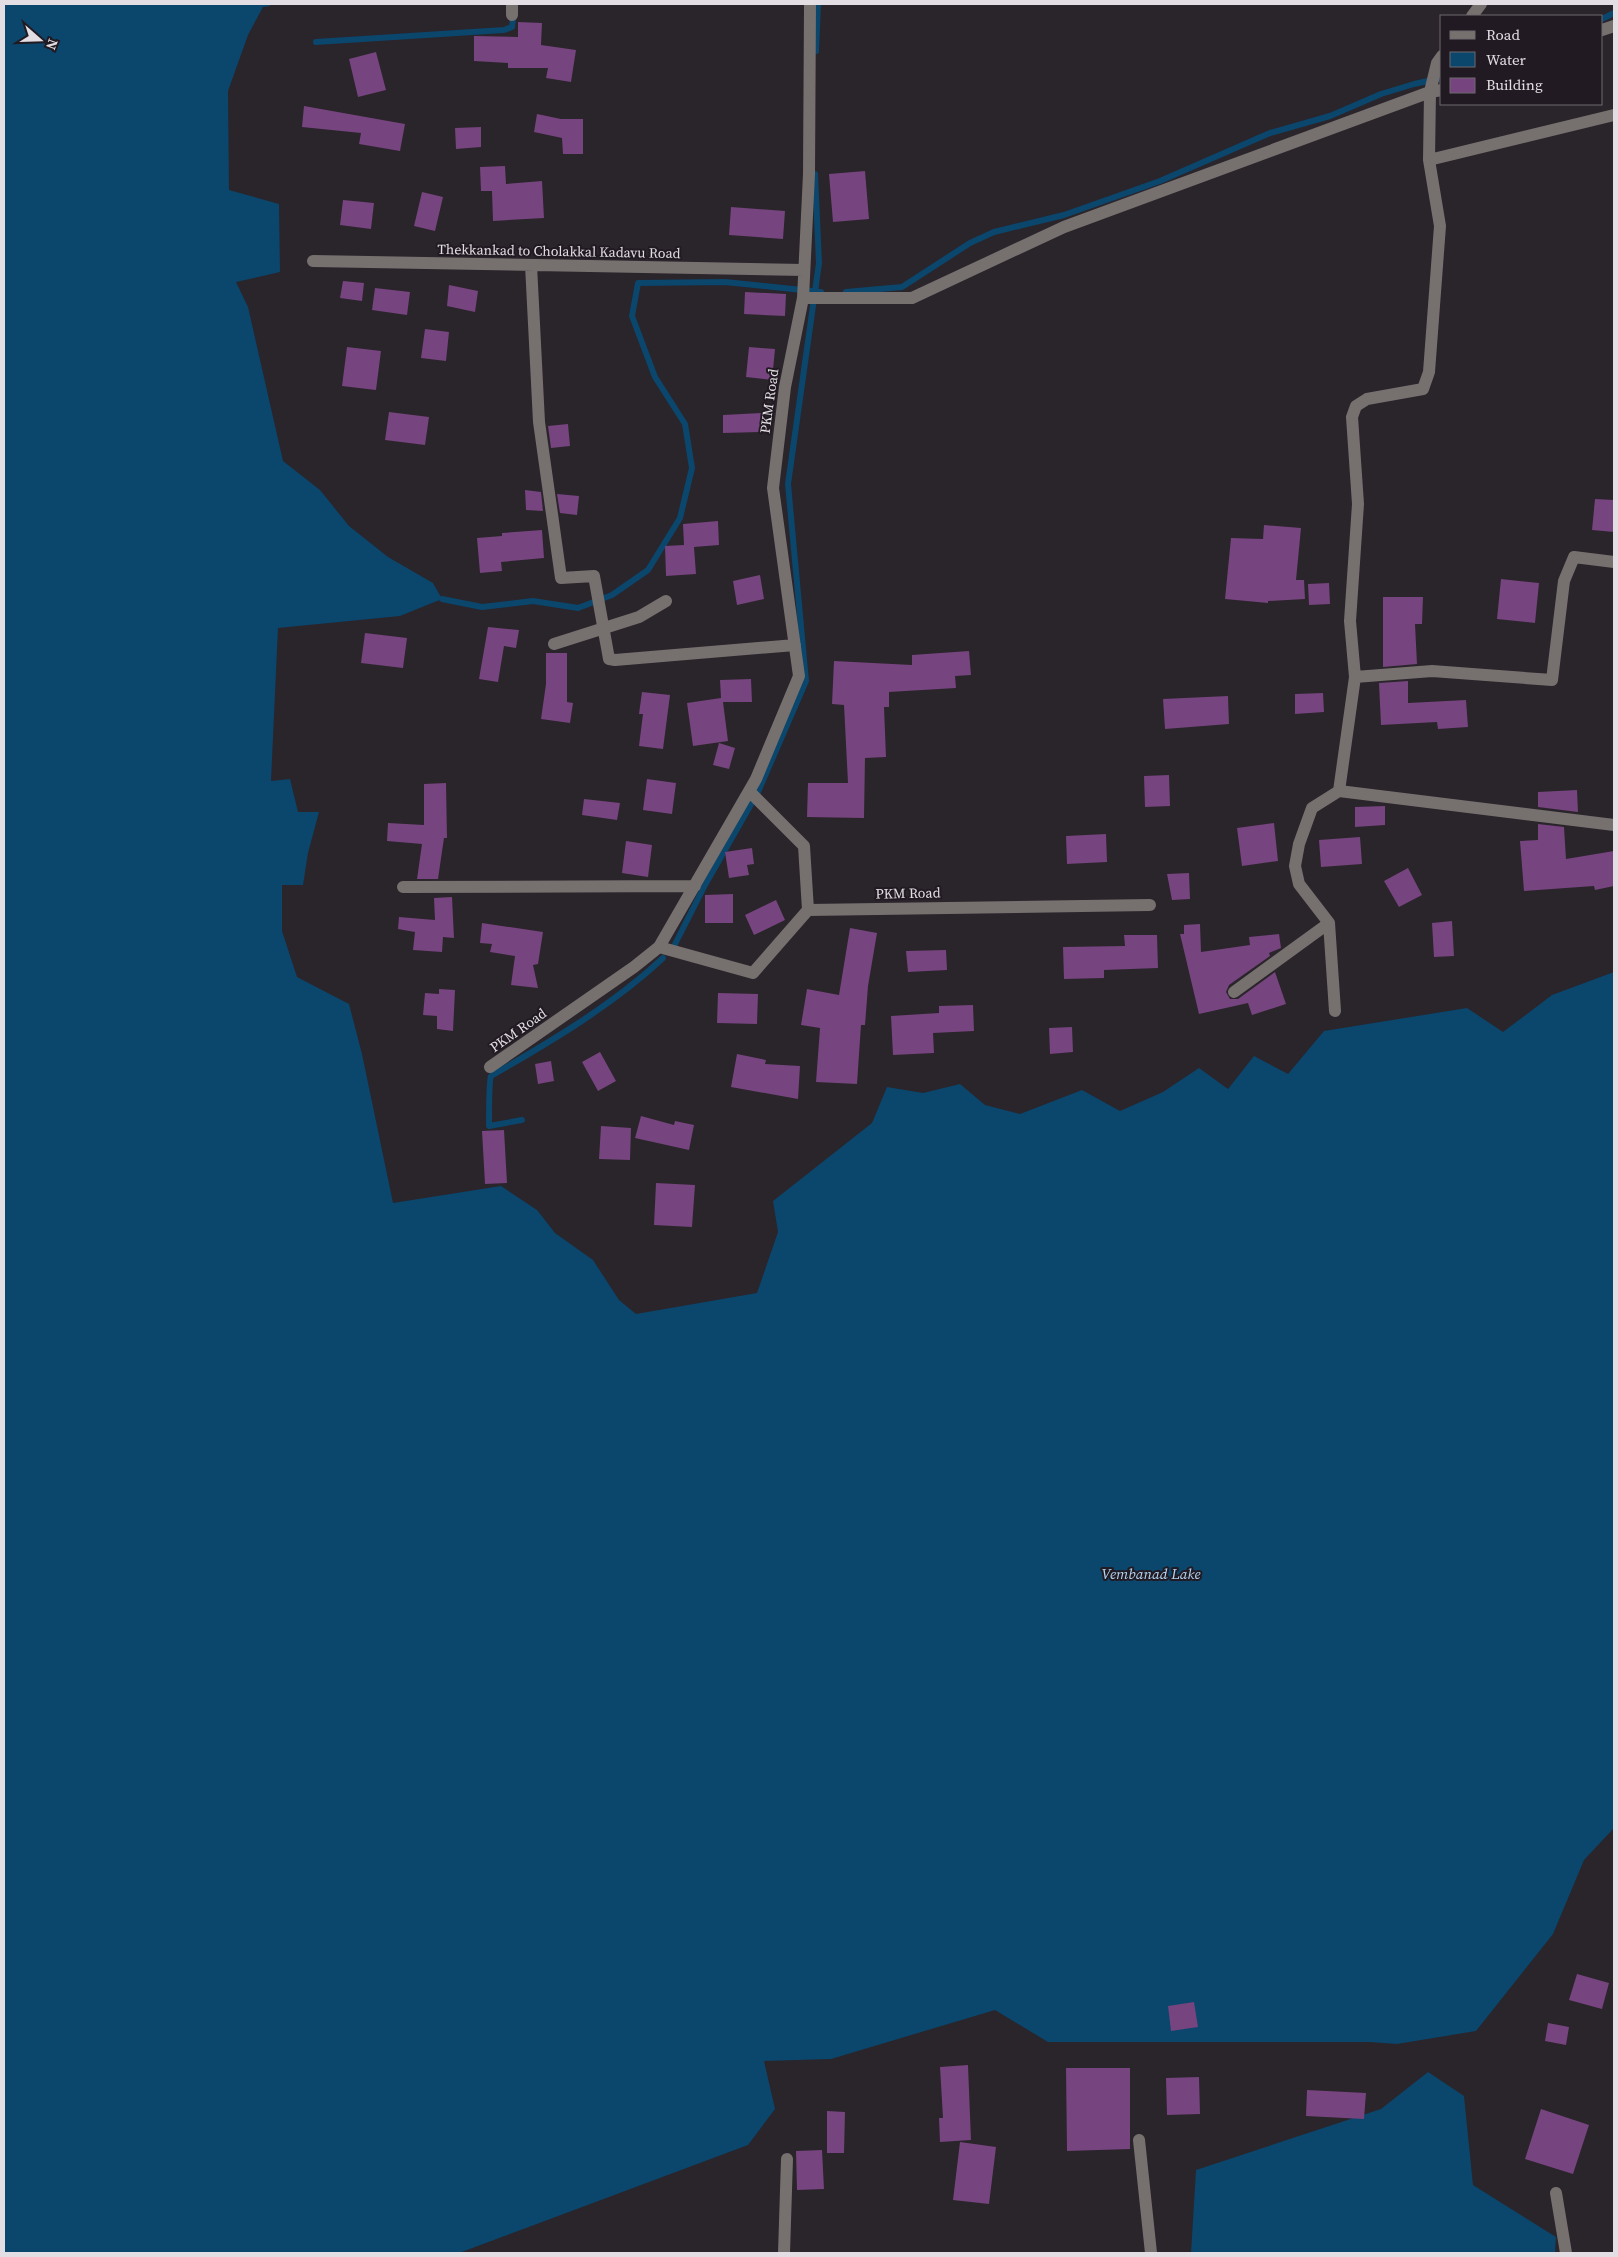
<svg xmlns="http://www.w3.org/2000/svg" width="1618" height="2257" font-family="'Source Serif 4',serif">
  <rect width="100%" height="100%" fill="#2a242b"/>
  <path fill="#0b466c" d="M4 4H270V6L263 7 248 35 228 91 229 190 279 204 280 272 236 282 248 307 283 461 320 490 349 526 388 557 433 583 442 599 400 616 278 628 271 781 290 779 298 812H319L308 853 303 885H282V931L297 977 349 1004 362 1054 393 1203 501 1186 537 1210 555 1233 593 1260 619 1300 636 1314 757 1293 778 1232 773 1201 872 1123 887 1087 923 1093 960 1084 985 1105 1020 1114 1082 1090 1120 1111 1163 1092 1199 1068 1228 1089 1254 1056 1288 1074 1324 1031 1467 1008 1503 1032 1552 995 1614 972V1828L1584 1860 1553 1934 1476 2031 1397 2044 1369 2042H1048L995 2010 831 2059 764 2061 775 2109 748 2145 459 2253H4Z
    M1428 2072 1464 2096 1473 2185 1556 2237 1555 2253H1191L1196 2170 1381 2109Z"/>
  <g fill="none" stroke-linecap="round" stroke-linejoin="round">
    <path stroke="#0b466c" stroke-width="6" d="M1602 19 1614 13
      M316 42 504 30 512 27 514 12
      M816 51 818 4
      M846 292 902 287 970 243 994 232 1064 215 1160 181 1270 133 1330 116 1381 94 1414 84 1442 78
      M442 599 482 607 533 601 578 608 612 595 648 570 680 518 692 468 685 424 655 377 632 316 638 283 725 282 821 292
      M672 950 705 885 758 792 806 681 788 484 819 263 815 174
      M522 1120 489 1126C489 1118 489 1081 491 1076 550 1042 613 1005 663 958"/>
  </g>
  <path fill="#76447e" d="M518 22 542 23 541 45 576 50 571 82 546 78 548 68H508V63L474 61V36L518 37Z
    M376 52 386 90 358 97 349 59Z
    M304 106 405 124 400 151 359 144 361 133 302 127Z
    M537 114 561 119H583V154H563L562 138 534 132Z
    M481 127V147L456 149 455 128Z
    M505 166 506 184 542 181 544 218 493 221 492 191H481L480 167Z
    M865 171 869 219 833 222 829 174Z
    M422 192 443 197 435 231 414 226Z
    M343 200 374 203 371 229 340 225Z
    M731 207 785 211 783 239 729 235Z
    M343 281 364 283 362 301 340 298Z
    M449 285 478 291 475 312 447 306Z
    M375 288 410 292 407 315 372 310Z
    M745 292 786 294 785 316 744 314Z
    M425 329 449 332 446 361 421 358Z
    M347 347 381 351 376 390 342 386Z
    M749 347 775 349 772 380 746 377Z
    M389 412 429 417 425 445 385 440Z
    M761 413V432L723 433V415Z
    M568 424 570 446 551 448 548 426Z
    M525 490 541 492 543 511 526 510Z
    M557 494 579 496 577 515 560 513Z
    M1595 499 1614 500V532L1592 530Z
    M718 521 719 545 694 547 696 574 666 576 665 546 684 545 683 524Z
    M1264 525 1301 528 1296 580H1304L1305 599 1268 601V603L1225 599 1231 538 1263 539Z
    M542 530 544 558 501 562 502 571 480 573 477 538 502 536V533Z
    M760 575 764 599 737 605 733 581Z
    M1501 579 1539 583 1535 623 1497 619Z
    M1329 583 1330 604 1309 605 1308 584Z
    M1383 597H1423L1422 624H1415L1417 664 1383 667Z
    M488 627 519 630 516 648 504 646 498 682 479 679Z
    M365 633 407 638 403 668 361 663Z
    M969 651 971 675 955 676 956 688 889 692V707H884L886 757 865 758 864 818 807 817 808 783H848L844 705 832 704 834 661 912 665V655Z
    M546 653H567V702L573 703 570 723 541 719 546 684Z
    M751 679 752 702H723L728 741 693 746 687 703 721 698 720 680Z
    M1408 681V703L1466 700 1468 727 1438 729 1437 722 1381 725 1379 683Z
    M642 692 670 695 663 749 639 746 643 714H639Z
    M1323 693 1324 712 1295 714V694Z
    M1228 696 1229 724 1165 729 1163 699Z
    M719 743 735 748 729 769 713 765Z
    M1169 775 1170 806 1145 807 1144 776Z
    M647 779 676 783 672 814 643 810Z
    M446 783 447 838H444L438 879H417L422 844 387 841 388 823 424 825V784Z
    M1577 790 1578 812 1538 807V792Z
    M584 799 620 803 617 820 582 815Z
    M1385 806V825L1355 827V807Z
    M1274 823 1278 861 1242 866 1237 828Z
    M1538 824 1564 827 1566 859 1614 851V886L1595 890 1594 886 1524 891 1520 841 1538 840Z
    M1106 834 1107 862 1067 864 1066 836Z
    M1360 837 1362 864 1321 867 1319 840Z
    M626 841 652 845 648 877 622 873Z
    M752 848 754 864 747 865 749 875 729 878 725 852Z
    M1408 868 1422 895 1399 907 1384 881Z
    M1189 873 1190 899 1172 900 1167 874Z
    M733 894V923H705V895Z
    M452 897 454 938 443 937 442 952 413 950 415 932 398 929 399 917 435 920 434 898Z
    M776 900 785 920 754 935 745 915Z
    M1452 921 1454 956 1434 957 1432 923Z
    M482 923 543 932 538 964 533 965 538 988 511 985 515 956 490 952 492 944 480 943Z
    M1200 924 1201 952 1250 945 1249 937 1279 934 1281 948 1269 953 1270 956 1229 985 1226 992 1230 999H1238L1275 972 1286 1004 1252 1015 1248 1003 1199 1014 1180 934H1184V925Z
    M850 928 877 933 868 986 865 1025H861L857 1084 816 1082 820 1028 801 1025 807 989 839 995Z
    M1124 935H1157L1158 968 1104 970V978L1064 979 1063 947 1125 946Z
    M946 950 947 970 908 972 906 951Z
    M439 989 455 990 453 1031 437 1029V1016L423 1015 425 993 439 994Z
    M718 993 758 994 757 1024 717 1023Z
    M973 1005 974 1031 933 1033 934 1053 893 1055 891 1016 939 1013V1006Z
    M1072 1027 1073 1052 1050 1054 1049 1028Z
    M600 1052 616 1081 598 1091 582 1062Z
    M737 1054 766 1060 765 1064 800 1066 798 1099 731 1087Z
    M551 1061 554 1081 538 1084 535 1064Z
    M641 1116 674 1125 675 1121 694 1125 689 1150 635 1138Z
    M601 1126 631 1128 630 1160 599 1159Z
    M504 1130 507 1183 485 1184 482 1131Z
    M656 1183 695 1185 692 1227 654 1225Z
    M1577 1974 1609 1983 1602 2009 1569 2000Z
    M1194 2002 1198 2027 1171 2031 1168 2006Z
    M1548 2023 1569 2027 1566 2045 1545 2041Z
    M968 2065 971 2140 940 2142 939 2118H943L940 2067Z
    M1066 2068H1130V2149L1067 2151Z
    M1199 2077 1200 2114 1167 2115 1166 2078Z
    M1307 2090 1366 2093 1364 2119 1306 2116Z
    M1541 2109 1589 2125 1573 2174 1525 2159Z
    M827 2111 845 2112 844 2153H827Z
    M960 2142 996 2147 989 2204 953 2200Z
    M822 2150 824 2189 797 2190 796 2151Z"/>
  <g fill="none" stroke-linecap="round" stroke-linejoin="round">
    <path stroke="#76706f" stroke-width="12" d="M512 15V4
      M1472 16 1481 4
      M1602 30 1614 26
      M1442 56 1437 63 1430 92 1429 160 1440 226 1429 372 1423 389 1367 399 1356 406 1352 417 1358 504 1350 621 1355 677 1432 671 1552 680 1564 581 1574 557 1614 562
      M1429 160 1614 115
      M313 261 804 270
      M531 265 539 422 561 578 594 576 609 659 615 660 795 645
      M803 298H912L1064 227 1430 92 1442 90
      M554 644 639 617 666 601
      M749 791 804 846 808 910 1150 905
      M1339 791 1614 825
      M403 887 695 886
      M659 947 753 973 808 910
      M1234 992 1329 923
      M1335 1011 1329 923 1299 884 1295 866 1299 844 1312 808 1339 791 1355 677
      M490 1067 634 967 659 947 756 779 799 676 773 488 785 387 803 298 809 174 810 4
      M1139 2140 1151 2253
      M1556 2193 1566 2253
      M784 2253 787 2159"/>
  </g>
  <g text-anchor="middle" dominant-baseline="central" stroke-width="4" stroke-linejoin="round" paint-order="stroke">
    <g font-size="14" fill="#e2dee3" stroke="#211a22">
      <text transform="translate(559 251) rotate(1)">Thekkankad to Cholakkal Kadavu Road</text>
      <text transform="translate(769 401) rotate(-82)">PKM Road</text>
      <text transform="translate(908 893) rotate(-1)">PKM Road</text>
      <text transform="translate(518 1030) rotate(-35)">PKM Road</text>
    </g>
    <g font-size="15" font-style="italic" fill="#b2d5f2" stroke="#211a22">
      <text x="1151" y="1573">Vembanad Lake</text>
    </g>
  </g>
  <rect width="1618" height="2257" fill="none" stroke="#e2dee3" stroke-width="10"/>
  <rect x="1440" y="15" width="162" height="90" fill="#211a22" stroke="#6e686f"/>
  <rect x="1450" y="31" width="25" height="8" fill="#76706f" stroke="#6e686f"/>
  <text x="1486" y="40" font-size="15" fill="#e2dee3">Road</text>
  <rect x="1450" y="52" width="25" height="15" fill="#0b466c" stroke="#6e686f"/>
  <text x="1486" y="65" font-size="15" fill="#e2dee3">Water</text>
  <rect x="1450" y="78" width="25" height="15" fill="#76447e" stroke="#6e686f"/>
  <text x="1486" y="90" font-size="15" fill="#e2dee3">Building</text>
  <g transform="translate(40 40) rotate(110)" stroke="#211a22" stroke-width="4" paint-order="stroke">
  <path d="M0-4L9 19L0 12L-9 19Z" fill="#e2dee3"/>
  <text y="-8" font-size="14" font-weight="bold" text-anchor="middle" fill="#e2dee3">N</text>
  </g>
</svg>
